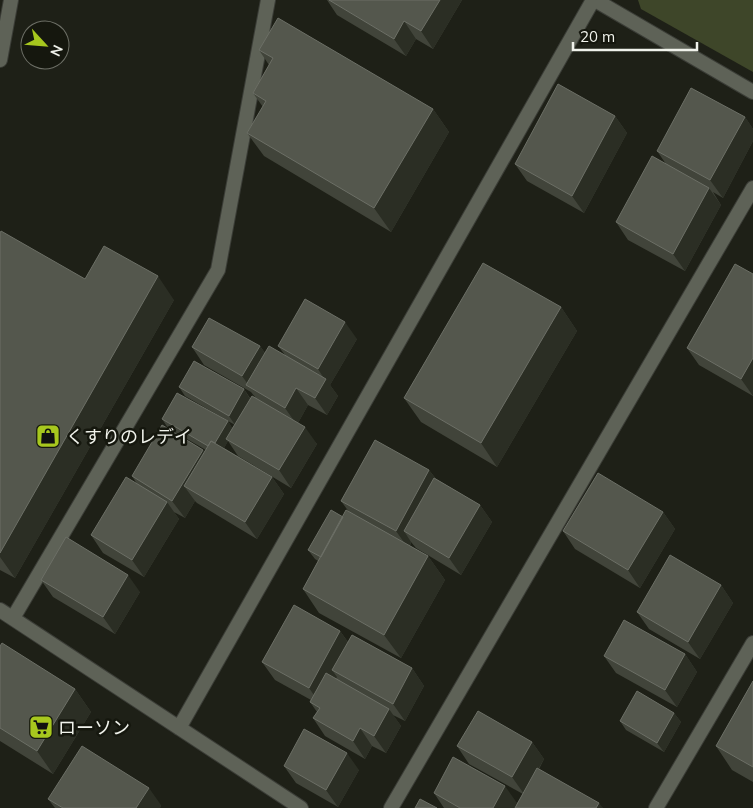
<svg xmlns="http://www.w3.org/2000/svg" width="753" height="808" font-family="Mulish,'Noto Sans JP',sans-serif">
  <rect width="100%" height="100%" fill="#1e2017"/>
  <path fill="#3e4629" d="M638 0H753V72L641 9Z"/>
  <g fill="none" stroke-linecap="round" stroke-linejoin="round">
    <g stroke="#3b3d37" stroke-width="16">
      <path id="minor" d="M595 0 753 92
        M0 60 11 0
        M0 610 301 808
        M13 618 218 270 268 0
        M179 728 593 0
        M391 808 753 188
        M656 808 753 643"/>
    </g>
    <use href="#minor" stroke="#5e6257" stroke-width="14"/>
  </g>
  <path fill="#41443a" d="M327 0H462L433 49 416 39 406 56 337 15Z
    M259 50 433 109 449 132 391 232 264 156 247 133 263 107 253 93 269 65Z
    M615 116 627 133 584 213 527 181 515 164Z
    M745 117 753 129V141L723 198 713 192 721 205 685 271 628 240 616 222 666 164 657 151Z
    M0 233 85 279 174 300 15 578 0 570Z
    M753 274V396L699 365 687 348Z
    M561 307 577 331 497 467 421 422 404 398Z
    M357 339 330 385 338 396 327 415 308 405 298 423 317 444 291 488 238 456 228 441 224 448 272 477 284 494 257 539 197 503 195 501 185 518 174 512 179 519 144 577 103 553 91 535 137 484 132 476 204 452 206 450 168 428 162 419 228 421 232 428 235 425 185 396 179 387 244 389 250 398 255 397 251 392 204 365 192 347 260 346 265 353 285 355 278 346Z
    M429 470 436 479 480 505 492 522 461 575 416 548 411 542 410 546 428 556 445 580 401 658 319 613 303 589 318 561 315 559 308 550 349 512 341 501Z
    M663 512 675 529 640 588 575 549 563 531Z
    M41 580 140 592 115 634 53 597Z
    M721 585 733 603 700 659 649 629 637 612Z
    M340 631 348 642 412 668 424 686 405 721 393 715 401 726 386 753 372 746 365 759 325 736 313 718 317 712 310 702 311 700 275 680 262 662Z
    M0 646 75 689 91 712 53 774 0 741Z
    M685 654 697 672 677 707 616 673 604 656Z
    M753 681V782L732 770 716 746Z
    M674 713 681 722 664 752 626 730 620 721Z
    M532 742 544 759 539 769 603 808H444L434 793 517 803 523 794 469 764 457 746Z
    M284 766 359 770 338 807 296 783Z
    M48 799 161 805 160 808H55Z"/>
  <path fill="#2b2e24" d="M440 0H462L433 49 421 31Z
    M404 21 416 39 406 56 394 39Z
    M433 109 449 132 391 232 374 208Z
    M615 116 627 133 584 213 572 196Z
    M745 117 753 129V141L723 198 710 180Z
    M709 188 721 205 685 271 673 254Z
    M158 276 174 300 15 578 0 557V553Z
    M561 307 577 331 497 467 481 443Z
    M345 322 357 339 330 385 338 396 327 415 315 398 325 380 318 369Z
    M260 346 272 364 250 387 242 376Z
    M753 358V396L741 379Z
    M296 388 308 405 297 425 285 408Z
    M244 389 250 399 235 425 229 416Z
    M228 421 234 431 226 439 228 441 219 457 212 448Z
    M305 427 317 444 291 488 279 470Z
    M203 450 215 467 184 486 195 501 185 518 172 501Z
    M429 470 442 487 404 531 411 542 408 548 396 531Z
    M272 477 284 494 257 539 245 522Z
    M167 502 179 519 144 577 132 560Z
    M480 505 492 522 461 575 449 558Z
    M663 512 675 529 640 588 628 570Z
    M428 556 445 580 401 658 384 635Z
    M128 575 140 592 115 634 103 617Z
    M721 585 733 603 700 659 688 642Z
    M340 631 352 648 332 670 337 677 321 705 309 688Z
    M685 654 697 672 677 707 665 690Z
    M412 668 424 686 405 721 393 704Z
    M75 689 91 712 53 774 37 751Z
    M389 709 401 726 386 753 374 736Z
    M674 713 681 722 664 752 657 743Z
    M360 728 372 746 365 759 353 741Z
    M532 742 544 759 524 794 512 777Z
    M347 753 359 770 338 807 326 790Z
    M505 786 517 803 515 808H493Z
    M149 788 161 805 160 808H136Z
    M599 803 603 808H596Z"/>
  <path fill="#54574d" stroke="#6c6f66" d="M329 0H440L421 31 404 21 394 39Z
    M278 18 433 109 374 208 247 133 266 101 253 93 273 58 259 50Z
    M558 84 615 116 572 196 515 164Z
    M691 88 745 117 710 180 657 151Z
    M652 156 709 188 673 254 616 222Z
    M1 231 85 279 104 246 158 276 0 553V233Z
    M483 263 561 307 481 443 404 398Z
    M735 264 753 274V358L741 379 687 348Z
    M305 299 345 322 318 369 278 346Z
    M209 318 260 346 242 376 192 347Z
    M269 346 326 379 315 398 296 388 285 408 246 385Z
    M194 361 244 389 229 416 179 387Z
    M177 393 228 421 215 443 211 441 208 446 162 419Z
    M252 396 305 427 279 470 226 439Z
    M162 425 203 450 172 501 132 476Z
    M375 440 429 470 396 531 341 501Z
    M211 441 272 477 245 522 184 486Z
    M598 473 663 512 628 570 563 531Z
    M126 477 167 502 132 560 91 535Z
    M434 478 480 505 449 558 404 531Z
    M331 510 343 517 321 557 308 550Z
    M346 510 428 556 384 635 303 589Z
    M66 537 128 575 103 617 41 580Z
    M670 555 721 585 688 642 637 612Z
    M294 605 340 631 309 688 262 662Z
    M624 620 685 654 665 690 604 656Z
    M352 635 412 668 393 704 332 670Z
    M2 643 75 689 37 751 0 728V646Z
    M326 673 389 709 374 736 360 728 353 741 313 718 320 708 310 702Z
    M753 681V767L716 746Z
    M637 691 674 713 657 743 620 721Z
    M478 711 532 742 512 777 457 746Z
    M304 729 347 753 326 790 284 766Z
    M82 746 149 788 136 808H63L48 799Z
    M453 757 505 786 493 808H460L434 793Z
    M537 768 599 803 596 808H515Z
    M420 799 437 808H415Z"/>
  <defs>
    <g id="shop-square" transform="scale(1.25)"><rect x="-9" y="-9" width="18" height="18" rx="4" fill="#a7c71e" stroke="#15170e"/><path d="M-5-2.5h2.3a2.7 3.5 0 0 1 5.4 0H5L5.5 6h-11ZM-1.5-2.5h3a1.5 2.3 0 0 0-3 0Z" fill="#111"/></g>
    <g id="supermarket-square" transform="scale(1.25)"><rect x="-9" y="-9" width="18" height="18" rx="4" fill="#a7c71e" stroke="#15170e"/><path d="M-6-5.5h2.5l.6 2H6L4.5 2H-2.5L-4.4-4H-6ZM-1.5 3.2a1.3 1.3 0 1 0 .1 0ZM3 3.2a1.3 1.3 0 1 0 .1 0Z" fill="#111"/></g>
  </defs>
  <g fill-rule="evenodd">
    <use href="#shop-square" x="48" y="436"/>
    <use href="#supermarket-square" x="41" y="727"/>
  </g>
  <g text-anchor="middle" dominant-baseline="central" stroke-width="5" stroke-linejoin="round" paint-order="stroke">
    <g font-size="18" fill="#f0f2eb" stroke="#15170e" text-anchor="start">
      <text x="66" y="436">くすりのレデイ</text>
      <text x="58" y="727">ローソン</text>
    </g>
  </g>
  <g transform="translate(45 45) rotate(116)"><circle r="24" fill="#15170e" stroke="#6d6f66"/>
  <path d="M0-4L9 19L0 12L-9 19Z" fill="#a7c71e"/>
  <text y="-8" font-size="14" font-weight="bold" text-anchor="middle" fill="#f0f2eb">N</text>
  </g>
  <path d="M573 42v8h124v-8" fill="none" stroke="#f0f2eb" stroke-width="2.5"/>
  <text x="580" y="42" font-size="15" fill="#f0f2eb" stroke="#15170e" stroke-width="4" paint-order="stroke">20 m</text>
</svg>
